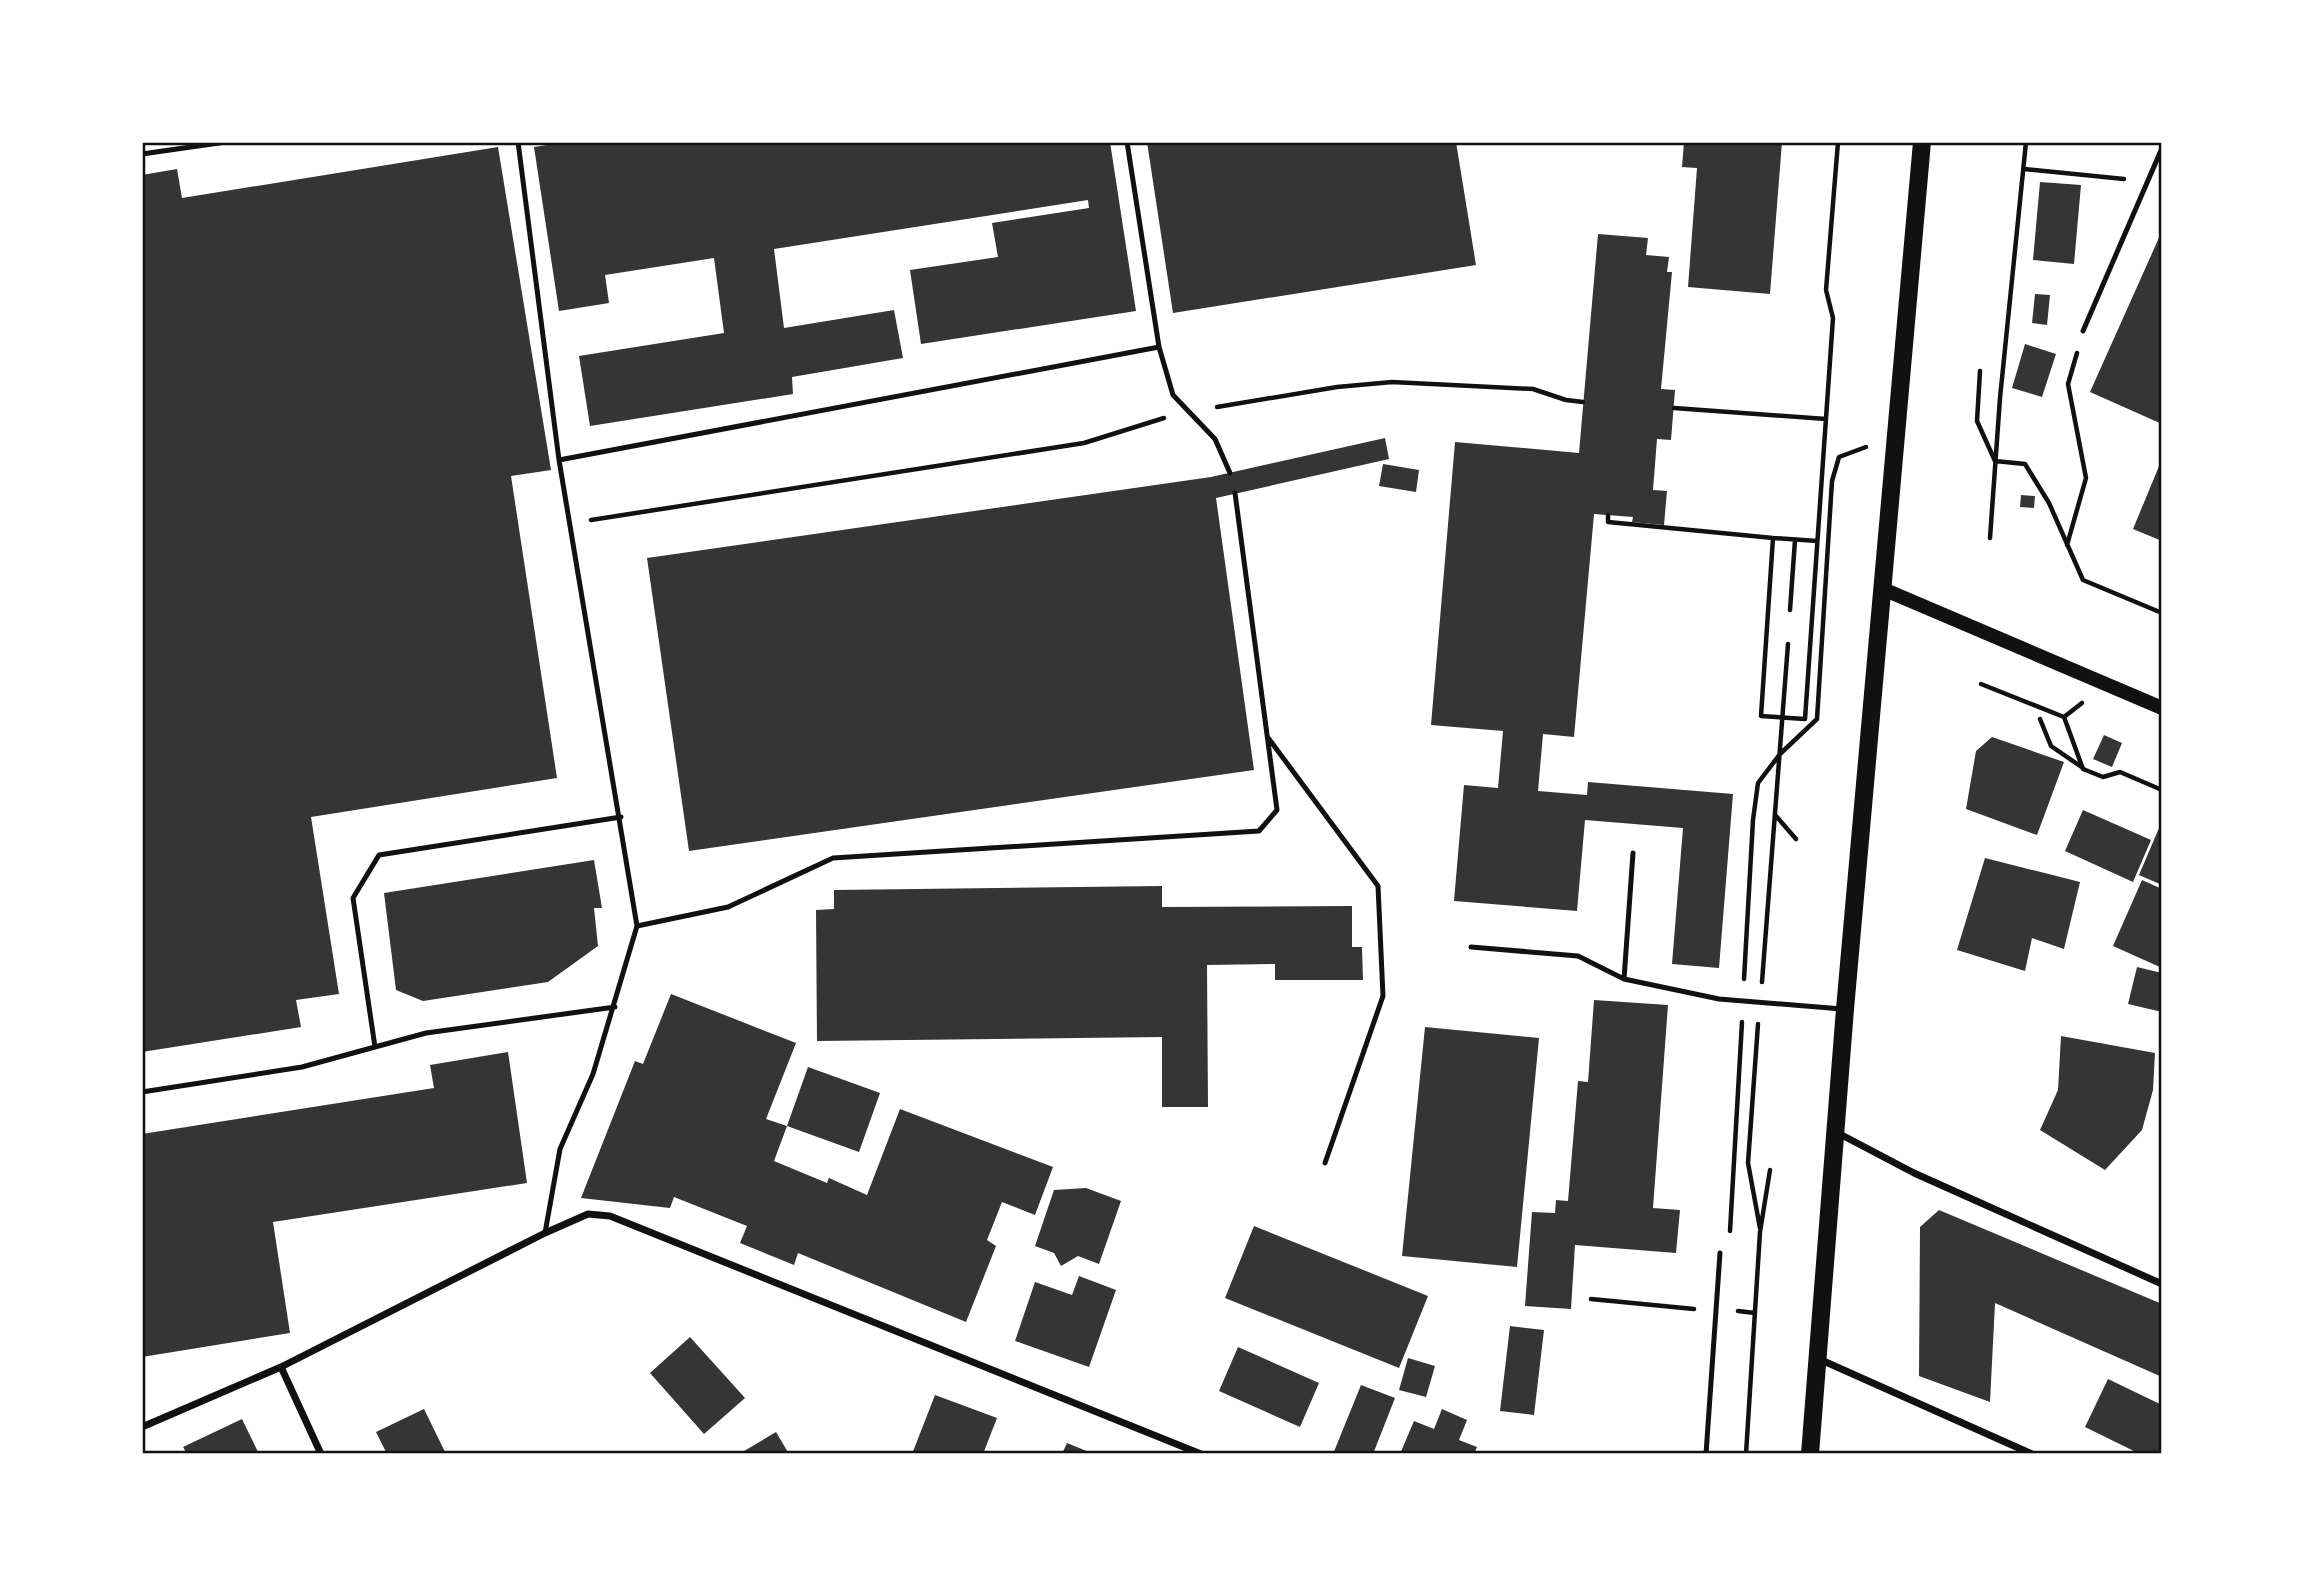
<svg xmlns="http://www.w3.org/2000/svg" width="2304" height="1596" font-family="Raleway,sans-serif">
  <rect width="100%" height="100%" fill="#fff"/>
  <path fill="#353535" d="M567 142H1110L1136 311 921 344 910 270 998 257 992 223 1089 208 1088 200 774 249 784 328 894 310 903 358 792 377 793 394 590 426 579 356 724 333 714 258 605 275 609 303 559 311 534 147Z
    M1147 142H1456L1476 265 1173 313Z
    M1684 142H1782L1770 294 1688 287 1697 168 1682 167Z
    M498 147 551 470 511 476 557 778 311 817 339 994 296 1000 301 1027 142 1052V175L177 169 182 198Z
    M2040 182 2081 185 2074 264 2033 260Z
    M2162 231V424L2090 392Z
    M1598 234 1648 238 1646 255 1669 257 1667 272H1672L1661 389 1675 390 1671 440 1657 439 1653 490 1667 491 1664 525 1632 522 1633 517 1594 514 1574 737 1543 734 1538 791 1587 795 1588 782 1733 794 1719 968 1672 964 1683 828 1585 820 1577 911 1454 901 1464 785 1498 788 1503 731 1431 725 1455 442 1579 453Z
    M2035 294 2050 295 2047 325 2032 323Z
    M2025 344 2056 354 2042 397 2012 388Z
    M1385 438 1389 459 1216 498 1254 770 689 851 647 558 1211 477Z
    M2162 459V541L2133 529Z
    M1383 464 1419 470 1416 492 1379 486Z
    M2021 495 2035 496 2034 508 2020 507Z
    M2104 735 2122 743 2112 767 2093 759Z
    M1992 737 2064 762 2037 835 1966 809 1976 751Z
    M2083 810 2151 840 2133 882 2065 851Z
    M2162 821V885L2139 875Z
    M1985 858 2080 882 2064 949 2032 938 2025 971 1957 950Z
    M594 860 602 908H594L598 946 548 982 423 1001 396 990 384 893Z
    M2142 880 2162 889V968L2113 946Z
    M1162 886V907L1352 906V947H1362L1363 980H1275V964L1207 965 1208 1107H1162V1037L817 1041 816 910 834 909V890Z
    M2137 967 2162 973V1012L2128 1004Z
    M671 994 796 1043 766 1119 787 1126 774 1161 827 1183 829 1178 867 1195 900 1109 1053 1167 1035 1215 1002 1202 987 1240 996 1246 966 1322 798 1253 794 1265 740 1243 747 1226 674 1197 670 1208 581 1198 635 1061 643 1064Z
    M1594 1000 1668 1005 1653 1208 1680 1210 1676 1253 1575 1245 1571 1309 1525 1306 1532 1212 1555 1213 1556 1200 1568 1201 1578 1081 1588 1082Z
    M1425 1027 1539 1038 1517 1267 1402 1256Z
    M2061 1036 2155 1053 2153 1090 2142 1130 2105 1170 2040 1130 2058 1090Z
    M508 1052 527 1183 273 1222 290 1333 142 1357V1134L434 1088 430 1065Z
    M808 1067 880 1093 859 1152 787 1126Z
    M1086 1188 1121 1201 1099 1264 1078 1256 1061 1266 1054 1253 1035 1246 1054 1190Z
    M1939 1210 2162 1304V1377L1995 1303 1990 1402 1919 1376 1920 1227Z
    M1254 1226 1428 1296 1399 1368 1225 1298Z
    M1079 1276 1116 1290 1089 1367 1015 1341 1035 1282 1072 1295Z
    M1510 1326 1544 1330 1534 1415 1500 1411Z
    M690 1337 745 1398 704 1434 650 1373Z
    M1238 1347 1319 1383 1300 1427 1219 1391Z
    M1408 1358 1435 1366 1426 1397 1399 1390Z
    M2108 1379 2162 1405V1454H2140L2085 1427Z
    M1361 1385 1395 1398 1373 1454H1333Z
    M935 1395 997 1418 983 1454H912Z
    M424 1409 446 1454H387L376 1432Z
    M1442 1409 1467 1420 1459 1440 1477 1447 1474 1454H1400L1414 1421 1434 1429Z
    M242 1419 259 1454H187L183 1447Z
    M776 1432 789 1454H739Z
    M1067 1443 1094 1454H1062Z"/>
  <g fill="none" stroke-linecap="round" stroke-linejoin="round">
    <path stroke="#111" stroke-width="4.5" d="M2024 169 2124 179
      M1980 371 1977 421 1995 461 2025 464 2049 503 2083 580 2162 613
      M1217 407 1337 387 1392 382 1533 389 1566 400 1583 402
      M1674 408 1826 419
      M1608 515V522L1773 538
      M591 520 1084 443 1164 418
      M1990 538 2000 398 2026 142
      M1817 541 1773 538 1761 716 1805 719 1833 318 1826 290 1838 142
      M2067 545 2086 478 2068 384 2077 353
      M1790 610 1795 540
      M1981 684 2064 717 2083 769 2103 777 2120 772 2162 790
      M2064 717 2082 703
      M2040 719 2051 746 2083 768
      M1776 816 1796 839
      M1744 979 1753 820 1758 783 1780 754 1817 719 1832 481 1839 457 1866 447
      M1762 982 1788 644
      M1758 1024 1748 1163 1760 1228
      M1730 1231 1742 1022
      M1591 1299 1694 1309
      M1738 1311 1755 1313
      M1746 1454 1760 1232 1770 1170"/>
    <path stroke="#111" stroke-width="5" d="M518 142 559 460 637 926 593 1074 560 1149 545 1233
      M1127 142 1159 347 1173 395 1215 439 1230 473
      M142 154 226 142
      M2083 331 2162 148
      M559 460 1159 347
      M1269 739 1378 886 1383 996 1325 1163
      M1633 853 1624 979 1719 999 1842 1009
      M637 926 728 907 833 858 1259 831 1277 810 1235 493
      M1471 947 1578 956 1624 979
      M375 1047 353 898 379 855 621 817
      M142 1092 302 1067 426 1033 615 1007
      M1706 1454 1720 1253"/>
    <path stroke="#111" stroke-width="7" d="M1836 1132 1914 1173 2162 1284
      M1819 1359 2032 1454
      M281 1367 321 1454
      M142 1427 281 1367 545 1233 588 1214 610 1216 1201 1454"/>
    <path stroke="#111" stroke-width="14" d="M1883 589 2162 708"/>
    <path stroke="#111" stroke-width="18" d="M1810 1454 1845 1009 1922 142"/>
  </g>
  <rect width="2304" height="1596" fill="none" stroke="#ffffff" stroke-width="287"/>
  <rect x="144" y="144" width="2016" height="1308" fill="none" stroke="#111" stroke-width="2.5"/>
</svg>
